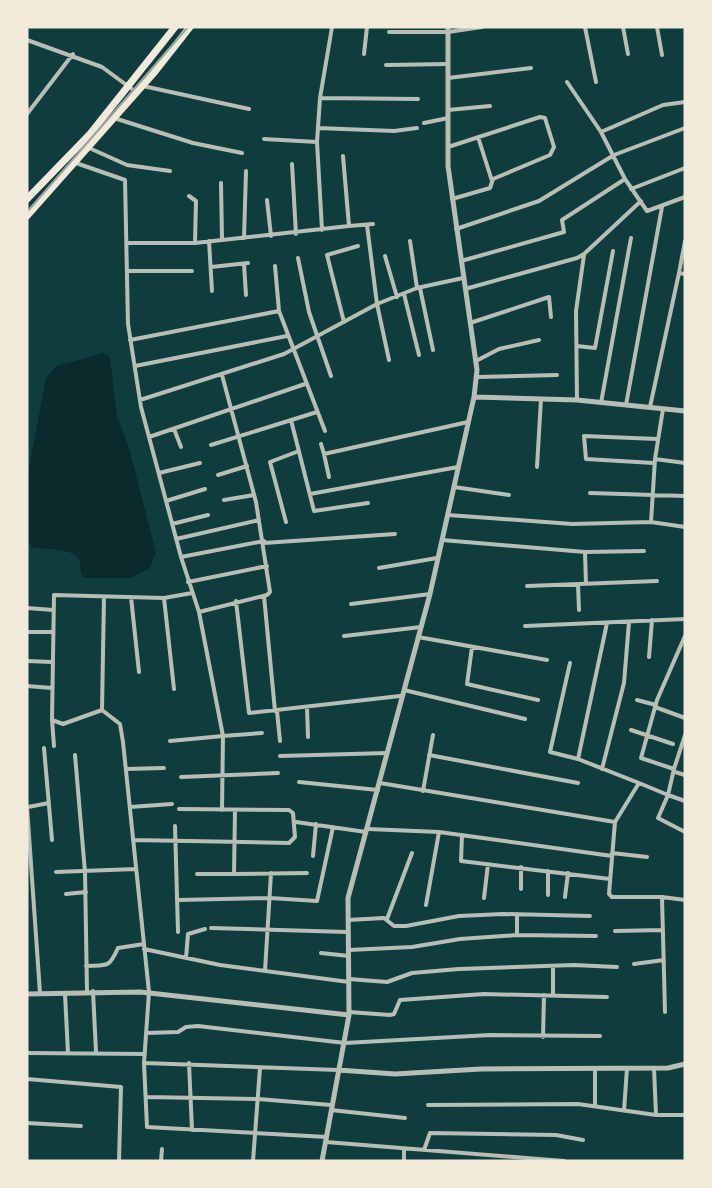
<svg xmlns="http://www.w3.org/2000/svg" width="712" height="1188" font-family="Figtree,sans-serif">
  <rect width="100%" height="100%" fill="#0f3d3e"/>
  <path fill="#0a2a2b" d="M104 353 110 357 117 416 129 448 156 552 150 568 131 578H84C78 572 82 567 79 560 75 548 44 549 33 548L27 540 28 473 46 378 56 366Z"/>
  <g fill="none" stroke-linecap="round" stroke-linejoin="round">
    <path stroke="#b8beb3" stroke-width="4" d="M585 27 596 82
      M623 27 628 54
      M657 27 662 55
      M389 32H448L482 27
      M27 40 102 67 136 92
      M364 54 367 27
      M386 65 448 64
      M448 78 531 68
      M567 82 601 132 625 179 647 211 685 197
      M143 86 249 109
      M320 98 332 27
      M448 110 490 106
      M27 114 73 54
      M114 118 193 143 242 153
      M424 123 448 118
      M318 128 394 131 417 128
      M601 132 663 105 685 102
      M478 137 492 181
      M264 139 317 142
      M87 147 127 165 170 171
      M448 147 540 117 545 118 554 147 550 155 493 179 490 188 452 199
      M76 163 125 180 128 324 141 407 181 557 199 612 223 736 170 741
      M292 164 296 234
      M221 183 222 239
      M631 189 685 168
      M189 196 196 201 195 243
      M267 200 271 236
      M367 225 377 304 389 360
      M349 226 373 224
      M456 229 539 201 614 155 685 128
      M322 230 317 142 320 98 418 99
      M244 238 246 171
      M209 241 212 291
      M410 241 417 288
      M126 243H195L349 226 343 156
      M385 256 397 297
      M298 258 309 312 331 376
      M461 261 564 232 562 220 625 179
      M244 264 246 295
      M275 266 279 311 325 431
      M211 267 248 263
      M127 271H192
      M679 273 685 241
      M420 288 433 350
      M465 289 577 258 584 254 641 201
      M404 294 419 355
      M344 322 327 255 358 246
      M470 323 549 297 551 317
      M130 340 279 311
      M577 346 595 348 613 251
      M476 361 499 349 539 340
      M135 366 287 336
      M477 377 557 375
      M140 400 284 354 377 304 417 288 463 278
      M577 400 576 311 584 255
      M601 403 631 238
      M626 405 662 207
      M650 407 679 273 685 274
      M291 420 314 511 368 503
      M174 429 181 447
      M149 437 305 384
      M321 444 324 454 468 422
      M211 445 317 412
      M324 454 329 477
      M655 459 685 463
      M654 463 586 459 584 436 657 439
      M537 467 541 399
      M159 473 200 463
      M218 475 247 466
      M454 487 509 495
      M590 493 685 496
      M310 494 458 467
      M224 500 254 495
      M166 501 205 489
      M448 515 572 524 651 522 655 459 663 409
      M286 522 270 462 299 451
      M651 522 685 527
      M172 524 208 515
      M176 539 259 520
      M442 540 585 552 644 551
      M264 543 395 534
      M585 552 586 584
      M181 557 264 541
      M379 568 437 558
      M188 582 267 566
      M578 584 579 610
      M527 586 657 581
      M264 596 275 711
      M104 597 102 710 120 724 123 742 149 992 144 1063 338 1070
      M131 597 139 672
      M164 598 174 689
      M236 601 249 713 400 696
      M351 604 430 594
      M27 608 53 610
      M199 612 267 595 270 592 256 502 222 375
      M525 626 685 619
      M27 632H53
      M344 636 421 627
      M685 636 657 700 641 758 674 769 668 795 639 783 615 822 609 894 612 897H662L685 900
      M418 637 547 660
      M472 647 467 684 538 700
      M649 657 652 620
      M27 661 52 662
      M570 663 550 752 578 759 639 783
      M27 686 52 688
      M404 690 525 719
      M637 700 656 705
      M307 707 308 737
      M655 707 685 718
      M102 710 63 724 52 720 54 595 164 598 192 593
      M277 711 280 741
      M52 720 54 746
      M631 730 673 744
      M44 748 52 840
      M75 755 85 872 87 991
      M429 755 578 783
      M280 756 387 753
      M578 759 607 623
      M126 769 164 768
      M602 769 624 683 629 622
      M674 769 685 735
      M675 772 685 775
      M181 777 278 773
      M299 782 378 790
      M380 783 615 822
      M423 791 433 735
      M685 801 668 795 658 818 685 832
      M27 807 40 993
      M28 807 49 803
      M130 807 172 804
      M222 810 223 736 262 733
      M235 810 234 874 307 873
      M296 822 366 832
      M175 826 178 932
      M368 829 439 832 612 856
      M462 835 461 861 610 879
      M133 840 289 843 295 837 293 813 289 810 179 809
      M612 853 647 857
      M313 856 316 824
      M521 867V889
      M56 872 136 869
      M197 874H234
      M66 894 86 892
      M548 895V871
      M565 897 568 873
      M662 897 665 1012
      M484 898 488 864
      M178 900 270 898 317 901 333 827
      M426 905 439 832
      M517 914V935
      M387 919 412 853
      M348 920 384 918 394 926H406L459 916 503 914 590 916
      M211 928 347 932
      M615 931 663 930
      M144 949 220 965 349 982
      M349 950 412 947 460 939 517 935 596 936
      M321 953 349 956
      M186 958 188 934 205 929
      M634 964 664 960
      M86 966C108 965 109 968 118 948L144 944
      M553 967V995
      M265 971 271 873
      M349 979 387 982 412 973 459 969 574 965 617 967
      M93 991 96 1052
      M65 994 68 1053
      M349 1012 390 1015 394 1014 400 1000 484 994 607 997
      M146 1033 178 1032 186 1027 198 1026 345 1043 490 1035 600 1036
      M543 1037 544 995
      M27 1053 145 1054
      M144 1063 147 1127 327 1137
      M189 1063 192 1130
      M654 1068 656 1115
      M27 1079 121 1087 119 1161
      M146 1097 258 1099 331 1105
      M428 1105 578 1104 656 1115H685
      M595 1106V1068
      M331 1110 405 1118
      M624 1111 627 1068
      M27 1123 81 1126
      M326 1142 564 1161
      M424 1150 430 1133 556 1135 583 1140
      M161 1161 162 1149
      M253 1161 260 1068
      M404 1161V1149"/>
    <path stroke="#b8beb3" stroke-width="5" d="M474 397 577 400 685 411
      M27 994 140 992 349 1015
      M338 1070 395 1074 481 1069 668 1068 685 1064
      M322 1161 349 1015 348 898 430 594 474 397 477 370 448 166V27"/>
    <path stroke="#f1e9da" stroke-width="7" d="M27 199 90 134 175 27
      M27 216 153 74 190 27"/>
    <path stroke="#97a49c" stroke-width="2" d="M27 212 188 27"/>
  </g>
  <rect width="712" height="1188" fill="none" stroke="#f1e9da" stroke-width="57"/>
</svg>
